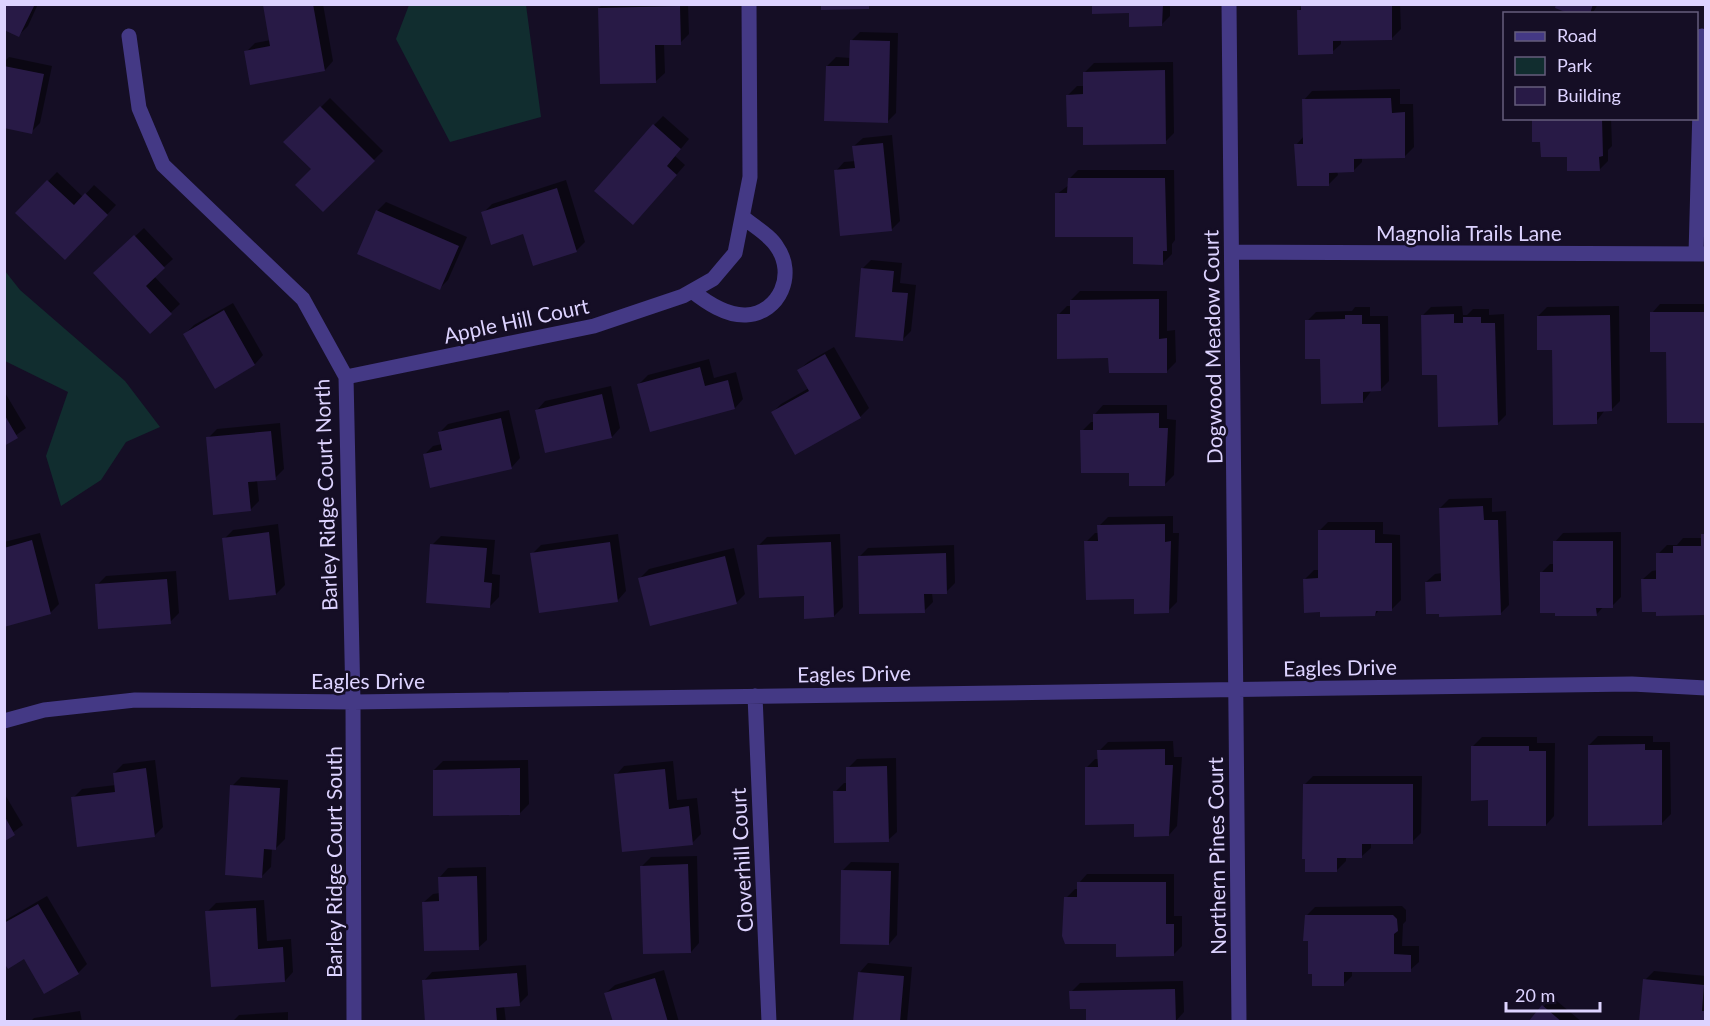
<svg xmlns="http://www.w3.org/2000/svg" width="1710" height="1026" font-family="Lato,sans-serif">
  <rect width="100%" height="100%" fill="#150e25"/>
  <path fill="#112d2f" d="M409 5H526L541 117 450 142 396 39Z
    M5 271 20 290 125 381 160 427 126 442 101 480 61 506 46 456 68 392 5 361Z"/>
  <path fill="#0007" d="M4 4H38L28 26 19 35Z
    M266 4H323L333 61 325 70 246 52 255 43 271 40Z
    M603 4H688L689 34 680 43 664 44 665 73 656 81 599 8Z
    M1094 4H1170V16L1161 25 1131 12Z
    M1302 4H1400L1401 29 1392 38 1341 40V44L1332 52 1299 11Z
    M1558 4H1598L1592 14H1574Z
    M860 32 898 33 896 113 887 122 827 66 836 57 851 58V41Z
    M9 57 52 66 40 123 31 132 4 126V62Z
    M1173 62 1174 133 1165 142 1084 125 1068 95 1077 86H1085V72L1094 63Z
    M1400 89V104H1413L1414 147 1405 156 1362 157V162L1353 171H1337L1338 175 1329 184 1296 145 1304 136V100L1312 91Z
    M330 98 383 151 323 210 313 169 286 142Z
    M663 116 689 139 675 156 685 165 642 214 654 125Z
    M1534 118H1611L1612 146 1608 150V161L1599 170 1569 156 1542 141Z
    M892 135 900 221 891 230 836 171 844 162 856 161 854 146 863 138Z
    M1078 170H1174L1175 240 1172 244V254L1163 263 1134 236 1057 194 1069 185V179Z
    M57 172 83 197 94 185 116 205 74 250 17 213Z
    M566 180 585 242 577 250 534 264 524 233 483 213 492 204Z
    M386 202 467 237 448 280 440 288 377 211Z
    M144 228 173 259 154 276 180 304 150 332 104 265Z
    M871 260 902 263 900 283 916 285 911 331 902 340 863 268Z
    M1080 291H1167V331L1175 330 1176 362 1167 371 1058 315 1067 306H1071V300Z
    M233 303 263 355 255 364 185 334 194 325Z
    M1660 304H1706V421L1668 351 1652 313Z
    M1462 306 1463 315H1467L1473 309H1489V315L1504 314 1506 415 1497 424 1438 374 1422 316 1431 307Z
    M1619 306 1620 401 1611 410H1605L1596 422 1538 316 1547 307Z
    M1355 307H1370V316H1388L1389 381 1380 390H1372L1363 402 1322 357 1307 321 1316 312 1352 311Z
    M834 347 869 408 860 417 773 412 781 404 809 388 799 370 808 362Z
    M709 359 714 378 736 372 743 399 735 408 639 384 648 375Z
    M611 386 620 428 612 437 537 410 545 401Z
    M4 391 26 428 4 444Z
    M1103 405H1167V419L1176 420 1174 475 1165 484 1130 471 1082 431 1091 422H1095V414Z
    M509 410 520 458 512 467 424 455 433 446 442 444 439 433 448 424Z
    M280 423 284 469 275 478 257 480 259 501 250 510 208 438 217 429Z
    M1492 498V512L1506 511 1509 605 1500 614 1426 582 1435 574 1442 573 1440 508 1449 499Z
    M1173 516V533H1179L1177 602 1168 611 1086 542 1095 533H1099V526L1108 517Z
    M1328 522H1383V534L1400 535 1401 600 1392 609H1380L1375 615 1321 611 1305 579 1314 570H1320L1319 531Z
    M278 524 285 585 276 594 224 539 233 530Z
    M1706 531V614L1643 579 1652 571 1658 570V554L1667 545H1677L1683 538H1702Z
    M1621 532V597L1612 606H1604L1596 615 1541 573 1550 564H1555V542L1563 533Z
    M40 533 59 604 50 613 4 625V542Z
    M618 534 626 591 618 600 532 554 541 545Z
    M840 534 843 607 834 616 758 546 767 537Z
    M441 536 495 540 492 574 500 575 499 597 490 606 432 545Z
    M954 545 955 583 946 592 932 593 933 602 924 611 859 557 868 548Z
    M734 548 745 594 736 603 640 578 649 569Z
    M176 571 179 613 170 622 97 585 106 576Z
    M1598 736H1653V742H1670L1671 814 1662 823 1589 745Z
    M1482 737H1537V743H1555L1554 816 1546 825 1489 799 1473 746Z
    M1173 741 1174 757H1182L1177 826 1169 835 1135 822 1086 768 1095 759H1099V751L1108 742Z
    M896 758 897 832 888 840 835 792 844 783H848V768L857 759Z
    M155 760 163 827 154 836 73 798 82 789 116 785 114 773 123 764Z
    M528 760 529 804 520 813 434 770 443 761Z
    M673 761 677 800 697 798 701 834 692 843 616 775 624 766Z
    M1313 776H1422L1421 833 1412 842H1371V848L1362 856H1346V861L1337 870 1304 785Z
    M241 777 288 780 285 839 276 848H272L271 867 262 876 232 786Z
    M4 793 23 825 4 839Z
    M697 856 699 943 691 952 642 866 651 857Z
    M851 862 899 863 897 935 889 944 842 871Z
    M486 867 487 940 478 948 424 902 433 894 440 893V877L448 868Z
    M1087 874H1174V916H1182V946L1173 955 1117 942 1066 898 1075 889H1078L1079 883Z
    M47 896 87 964 78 973 24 957 4 960V921Z
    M264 900 267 941 291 939 293 972 285 981 207 912 216 903Z
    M1402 906 1406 910V921L1403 924 1402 946H1419V962L1410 970H1352V976L1343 985 1309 940 1306 916 1315 907Z
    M868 963 912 967 907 1022H855L860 972Z
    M526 965 528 995 519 1004 504 1005 506 1022H451L424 981 432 972Z
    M664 970 679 1022H614L606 993 615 985Z
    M1654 971 1706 976V1022L1645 980Z
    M1183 981 1184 1012 1175 1022 1088 1007 1071 992 1080 983Z
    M1552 997 1582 1022H1530Z
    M80 1011 82 1022H30L34 1018Z
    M288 1012V1022H232L239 1015Z"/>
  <path fill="#281a46" d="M4 4H35L19 37 4 30Z
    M268 4H313L325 71 250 85 244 51 270 46 263 5Z
    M821 4H869V9L821 10Z
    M1092 4H1163L1162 26 1129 27V13L1092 14Z
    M1301 4H1392V40L1333 41V54L1298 55 1297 10H1301Z
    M1556 4H1593L1590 14H1570L1555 8Z
    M680 6 681 45H655L656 83 600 84 598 8Z
    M850 40 890 41 888 123 824 121 826 66H849Z
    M4 66 44 74 32 134 4 128Z
    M1165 70 1166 144 1083 145V127H1067L1066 95 1083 94V72Z
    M1391 98 1392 113 1405 112V158L1354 159V172L1329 173V186H1297L1294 144H1303L1302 99Z
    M320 106 375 161 323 212 295 185 311 169 283 142Z
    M1532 118H1602L1603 156 1599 157 1600 171H1567V157H1541L1540 142H1532Z
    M653 124 681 149 667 166 677 175 633 225 594 191Z
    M883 143 892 231 840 236 834 170 855 168 852 146Z
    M1068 178H1165L1167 251H1163V265L1133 264V237H1055V193H1067Z
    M47 180 74 205 85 193 108 215 65 260 15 213Z
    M557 188 577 252 533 266 523 234 491 245 481 212Z
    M376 210 459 246 440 290 357 254Z
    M134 235 165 268 146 286 172 314 150 334 93 273Z
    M861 268 894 271 892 292 908 293 903 341 855 337Z
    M1159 299V339L1167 338V373H1109L1108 358 1057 359V314H1070V300Z
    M224 310 255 365 215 389 183 334Z
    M1650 312H1706V423H1667L1666 352H1650Z
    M1454 314V323H1463V317H1481V323H1495L1498 425 1438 427 1437 375H1422L1421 315Z
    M1345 315H1362V324H1380L1381 391 1363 392V403L1321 404 1320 359H1305V320L1345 319Z
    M1610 315 1612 411 1597 412V424L1553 425 1552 350H1537V316Z
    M825 354 861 418 795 455 771 412 809 391 797 370Z
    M700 367 705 386 728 380 735 409 650 432 637 384Z
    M602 394 612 438 545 453 535 410Z
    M1159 413V428H1168L1165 486H1129V473H1081L1080 430H1093V414Z
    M4 414 18 438 4 446Z
    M501 418 512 469 430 488 423 454 442 450 438 432Z
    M271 431 276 480 248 482 251 511 213 515 206 437Z
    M1483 506 1484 520H1498L1501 615 1439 617V614H1426L1425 582 1441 581 1439 508Z
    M1165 524V542L1171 541 1169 613 1134 614V599L1086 600 1084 541H1098L1097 525Z
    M1318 530H1375V543H1392V611H1376L1375 616 1320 617V612L1304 613 1303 579 1318 578Z
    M269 532 276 595 229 600 222 538Z
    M1701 534H1706V615L1656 616V612H1642L1641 579H1656V553H1673V546H1701Z
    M32 540 51 614 4 627V548Z
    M1553 541H1613V608H1596L1597 616H1555V613H1540V572H1553Z
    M610 542 618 602 539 613 530 553Z
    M831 542 834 617 804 619V596L759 598 757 545Z
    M430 544 487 548 484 582 492 583 490 608 426 603Z
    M946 553 947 594H924L925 613 859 614 858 556Z
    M725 556 737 604 650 626 638 578Z
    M167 579 171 624 98 629 95 584Z
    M1645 744V750H1662V825L1588 826V745Z
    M1471 746H1529V751H1546V826H1488V800L1471 801Z
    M1165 749V765H1173L1169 836 1134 837V824L1085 825V767H1098L1097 750Z
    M887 766 889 842 834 843 833 791H846V767Z
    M146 768 155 837 77 847 71 797 115 792 113 773Z
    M520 768V815L433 816V770Z
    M665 769 669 809 689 806 693 845 622 852 614 774Z
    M1303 784H1413V844H1362V858H1337V872H1305V859H1302Z
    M230 785 280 788 276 850 264 849 262 878 225 875Z
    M5 817 15 835 5 841Z
    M688 864 691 953 643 954 640 866Z
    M841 870 891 871 889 945 840 944Z
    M477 876 479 950 424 951 422 902 439 901 438 877Z
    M1077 882H1166V924H1174V956L1116 957V944H1065L1062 936 1064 897H1077Z
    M38 904 79 974 44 994 24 959 8 969 4 963V923Z
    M256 908 258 949 283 947 285 982 211 987 205 911Z
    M1305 915H1393L1397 919 1398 931 1394 934V954L1411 955V972H1344V986H1312V974H1308V941H1303Z
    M858 972 904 976 900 1022H853Z
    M517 973 520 1006 496 1008 497 1022H425L422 980Z
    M655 978 668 1022H613L604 993Z
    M1643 979 1704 985 1702 1011H1706V1022H1639Z
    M1175 989 1176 1022H1086V1009H1070L1069 991Z
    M1542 1005 1562 1022H1528Z"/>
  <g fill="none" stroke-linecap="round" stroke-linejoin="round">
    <path stroke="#443985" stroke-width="15" d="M1229 4 1239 1022
      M129 36 139 108 163 165 303 299 346 377 353 702 354 1022
      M1232 252 1706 254
      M1696 254 1702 36
      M692 291C706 302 726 316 746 315 780 313 796 274 777 247 770 235 753 226 743 217
      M346 377 594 326 683 296 713 279 735 253 750 177 749 4
      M755 696 769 1022
      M4 721 44 710 135 700 353 702 1632 684 1706 688"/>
  </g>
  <g text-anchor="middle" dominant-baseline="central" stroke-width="5" stroke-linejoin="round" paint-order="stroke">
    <g font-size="21" fill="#ddd3ff" stroke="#150e25">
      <text x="1469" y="232">Magnolia Trails Lane</text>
      <text transform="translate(516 320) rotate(-12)">Apple Hill Court</text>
      <text transform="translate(1212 347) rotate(-91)">Dogwood Meadow Court</text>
      <text transform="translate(325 495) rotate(-92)">Barley Ridge Court North</text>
      <text transform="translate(1340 667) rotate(-1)">Eagles Drive</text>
      <text transform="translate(854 673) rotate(-1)">Eagles Drive</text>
      <text x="368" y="680">Eagles Drive</text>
      <text transform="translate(1216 856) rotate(-91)">Northern Pines Court</text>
      <text transform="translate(741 860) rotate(-93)">Cloverhill Court</text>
      <text transform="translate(333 862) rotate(-90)">Barley Ridge Court South</text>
    </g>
  </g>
  <rect width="1710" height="1026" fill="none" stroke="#ddd3ff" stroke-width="12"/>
  <rect x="1503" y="12" width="195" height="108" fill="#150e25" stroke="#655d7c" stroke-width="1.5"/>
  <rect x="1515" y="32" width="30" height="9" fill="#443985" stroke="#655d7c" stroke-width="1.5"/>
  <text x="1557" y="42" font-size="18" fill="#ddd3ff">Road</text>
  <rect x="1515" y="57" width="30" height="18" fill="#112d2f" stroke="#655d7c" stroke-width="1.5"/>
  <text x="1557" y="72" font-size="18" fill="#ddd3ff">Park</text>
  <rect x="1515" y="87" width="30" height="18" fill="#281a46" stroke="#655d7c" stroke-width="1.5"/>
  <text x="1557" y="102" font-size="18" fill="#ddd3ff">Building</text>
  <path d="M1506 1002v9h94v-9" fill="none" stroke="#ddd3ff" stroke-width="3"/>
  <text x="1515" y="1002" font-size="18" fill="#ddd3ff" stroke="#150e25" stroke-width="4.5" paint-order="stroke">20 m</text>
</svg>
